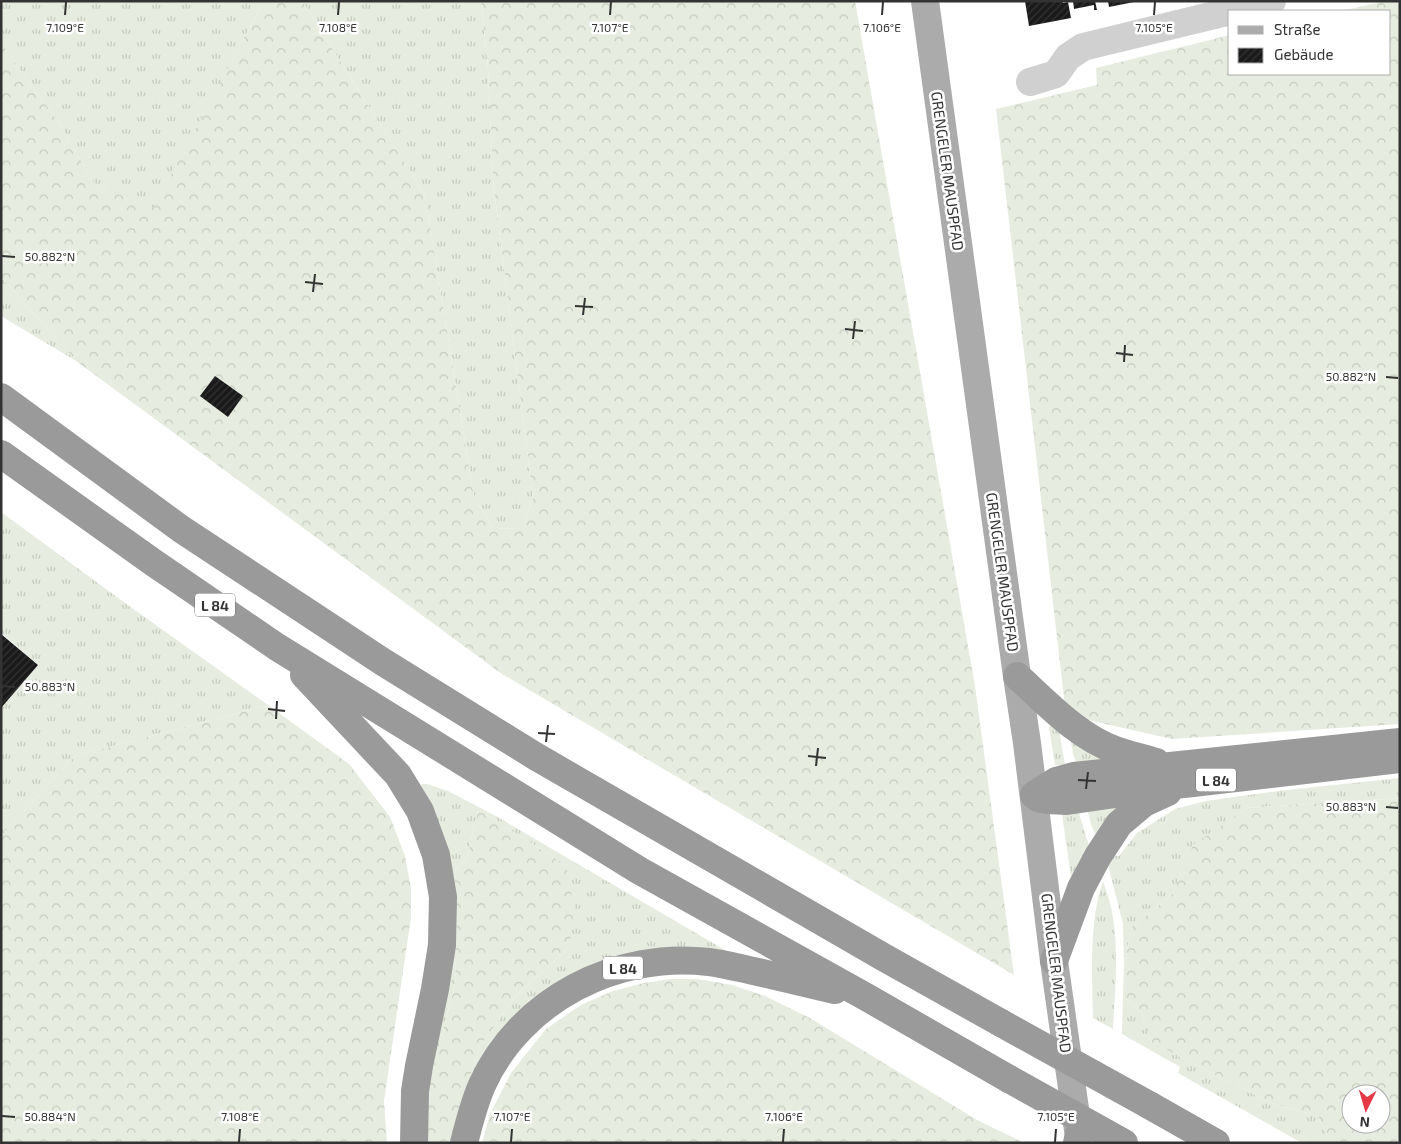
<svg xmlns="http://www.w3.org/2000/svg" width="1401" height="1144" font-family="'Exo 2',sans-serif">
  <defs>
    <pattern id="grass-tufts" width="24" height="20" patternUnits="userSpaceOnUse" patternTransform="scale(1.25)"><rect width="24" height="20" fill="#e6ecdf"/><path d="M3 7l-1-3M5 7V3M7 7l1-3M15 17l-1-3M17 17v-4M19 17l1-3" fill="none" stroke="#c6cbc0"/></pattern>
    <pattern id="forest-crowns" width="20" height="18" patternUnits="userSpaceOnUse" patternTransform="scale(1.25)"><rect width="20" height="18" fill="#e6ecdf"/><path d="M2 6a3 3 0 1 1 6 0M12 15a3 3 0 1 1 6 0" fill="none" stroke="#c6cbc0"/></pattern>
    <pattern id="building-hatch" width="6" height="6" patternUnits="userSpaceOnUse" patternTransform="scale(1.25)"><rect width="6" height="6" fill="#1a1a1a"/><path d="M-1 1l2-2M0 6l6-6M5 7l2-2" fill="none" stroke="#333"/></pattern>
  </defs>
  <rect width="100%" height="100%" fill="#fff"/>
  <path fill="url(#grass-tufts)" d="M1 1H264L153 209 95 185 59 123 1 43Z
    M302 1H481L488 68 493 181 533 498 522 529 493 528 474 498 425 195Z
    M1 277 76 361 1 316Z
    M1 512 125 603 268 705 75 756 1 836V708L38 665 1 633Z
    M1053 724 1059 729 1065 765H1055L1049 727Z
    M1071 739 1101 757 1102 763 1077 764 1073 754Z
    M1400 778V798L1247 808 1193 846 1172 895 1132 927 1124 965 1123 924 1108 865 1113 855 1119 856 1137 833 1175 809 1206 801 1278 791Z
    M422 784H427L448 791 494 815 730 953 561 983 455 1143H450L479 1048 515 997 569 947 566 865 478 810 467 858 454 871 457 904 455 984 429 1084 423 1102 450 961 426 797 421 785Z
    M1118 807 1096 837 1091 824 1087 809Z
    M1078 810 1090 849 1072 884 1062 814Z
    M1103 881C1105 888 1108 895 1110 903 1120 942 1115 990 1113 1029L1093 1018C1092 977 1089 919 1103 881Z
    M1123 996 1142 1014 1151 1042 1271 1103 1318 1116 1330 1143H1302L1178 1073 1180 1067 1122 1034Z"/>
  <path fill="url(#forest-crowns)" fill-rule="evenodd" d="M264 1H302L425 195 474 498 493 528 522 529 533 498 493 181 488 68 481 1H855L975 686 1014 975 502 674 76 361 1 277V43L59 123 95 185 153 208Z
    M1386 1H1400V724L1172 739 1066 715 996 109 1097 85 1096 68 1230 35V74H1390V11H1341Z
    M268 705 349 764 390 817 405 856 411 888V917L384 1101 387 1143H1V836L75 756Z
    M1400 798V1143H1330L1318 1116 1271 1103 1151 1042 1142 1014 1123 996 1124 965 1132 927 1172 895 1193 845 1247 808ZM1351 1094H1381V1124H1351Z
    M478 810 566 865 575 912 569 947 515 997 479 1048 450 1143H425L429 1084 455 984 457 904 454 871 467 858Z
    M671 979H698L732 985 765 996 810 1018 977 1120 1020 1141 1021 1143H482L490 1114 511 1073 546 1029 581 1005 613 991 644 983Z"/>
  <path fill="url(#building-hatch)" d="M1025 1H1063V3L1068 2 1071 18 1029 26Z
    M1073 1H1095L1097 10H1094V5L1074 9Z
    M1108 1H1134V2L1109 7Z
    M215 376 243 396 228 417 200 396Z
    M1 634 38 665 1 708Z"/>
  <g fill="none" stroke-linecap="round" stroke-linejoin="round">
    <path stroke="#d0d0d0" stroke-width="28" d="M1030 82 1056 74 1068 57 1083 47 1272 1"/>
    <path stroke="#ababab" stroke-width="28" d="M925 1 1017 676 1027 743 1054 961 1079 1137"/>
    <path stroke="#9a9a9a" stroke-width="28" d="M1 397 181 529 383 662 535 756 885 958 1001 1023
      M1 454 154 563 277 647 640 871 868 998 1009 1079
      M304 675 398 775 420 811 436 855 443 897 442 945 435 989 419 1066 415 1091 414 1143
      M1017 676C1047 703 1077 736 1115 750 1129 755 1143 758 1156 762
      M1400 742 1074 776 1056 781 1034 795 1038 798 1047 800 1067 801 1184 784 1400 759
      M1054 961 1081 888 1098 856 1119 824 1144 803 1168 792
      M1149 1105 1216 1143
      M464 1143C469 1123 474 1103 482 1085 521 999 617 951 709 962 726 964 742 969 758 972 783 978 809 984 835 990
      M1077 1143 1079 1134"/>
    <path stroke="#9a9a9a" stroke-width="28" d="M1001 1023 1149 1105
      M1009 1079 1124 1143"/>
  </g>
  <path fill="none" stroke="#333" stroke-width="2" d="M65 15 66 2M338 15 339 2M610 15 611 2M882 15 883 2M1154 15 1155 2M2 256 15 257M305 282 323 284M313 292 315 274M575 306 593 307M583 315 585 298M845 329 863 331M853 339 855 321M1116 353 1133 355M1124 362 1125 345M1386 377 1398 378M2 686 15 687M268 709 285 711M276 719 277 701M538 733 555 734M546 742 548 725M808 756 826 758M816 766 818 748M1078 780 1096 781M1086 789 1088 772M1386 807 1398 808M2 1116 15 1117M239 1142 240 1129M511 1142 512 1129M783 1142 784 1129M1055 1142 1056 1129"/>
  <g text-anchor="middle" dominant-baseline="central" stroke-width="5" stroke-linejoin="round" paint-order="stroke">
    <g fill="#fff" stroke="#707070" stroke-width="1">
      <rect x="195" y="593.5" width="40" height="23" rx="4"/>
      <rect x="1196" y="768.5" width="40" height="23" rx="4"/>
      <rect x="603" y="956.5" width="40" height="23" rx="4"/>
    </g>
    <g font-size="14" font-weight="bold" fill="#333">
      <text x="215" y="605">L 84</text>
      <text x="1216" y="780">L 84</text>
      <text x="623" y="968">L 84</text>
    </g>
    <g font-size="15" fill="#333" stroke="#fff">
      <text transform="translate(948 171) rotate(82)">GRENGELER MAUSPFAD</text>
      <text transform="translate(1003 572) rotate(82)">GRENGELER MAUSPFAD</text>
      <text transform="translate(1057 973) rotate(83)">GRENGELER MAUSPFAD</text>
    </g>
  </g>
  <g font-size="12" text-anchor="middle" fill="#333" stroke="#fff" stroke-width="5" stroke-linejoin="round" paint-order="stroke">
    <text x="65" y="32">7.109°E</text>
    <text x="338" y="32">7.108°E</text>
    <text x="610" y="32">7.107°E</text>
    <text x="882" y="32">7.106°E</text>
    <text x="1154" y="32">7.105°E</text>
    <text x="50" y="261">50.882°N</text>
    <text x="1351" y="381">50.882°N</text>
    <text x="50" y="691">50.883°N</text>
    <text x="1351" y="811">50.883°N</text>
    <text x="240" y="1121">7.108°E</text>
    <text x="512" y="1121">7.107°E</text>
    <text x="784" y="1121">7.106°E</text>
    <text x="1056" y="1121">7.105°E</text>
    <text x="50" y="1121">50.884°N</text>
  </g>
  <rect width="1401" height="1144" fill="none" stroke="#333333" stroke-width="5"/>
  <rect x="1228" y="10" width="162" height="65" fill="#ffffff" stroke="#adadad"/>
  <rect x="1238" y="26" width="25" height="8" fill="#ababab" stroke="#adadad"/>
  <text x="1274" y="35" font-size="15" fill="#333333">Straße</text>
  <rect x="1238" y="48" width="25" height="15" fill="url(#building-hatch)" stroke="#adadad"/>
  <text x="1274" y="60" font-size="15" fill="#333333">Gebäude</text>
  <g transform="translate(1366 1109) rotate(185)"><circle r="24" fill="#ffffff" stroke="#adadad"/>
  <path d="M0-4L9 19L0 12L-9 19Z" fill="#e63946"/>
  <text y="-8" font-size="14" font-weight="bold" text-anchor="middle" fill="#333333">N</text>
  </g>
</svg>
